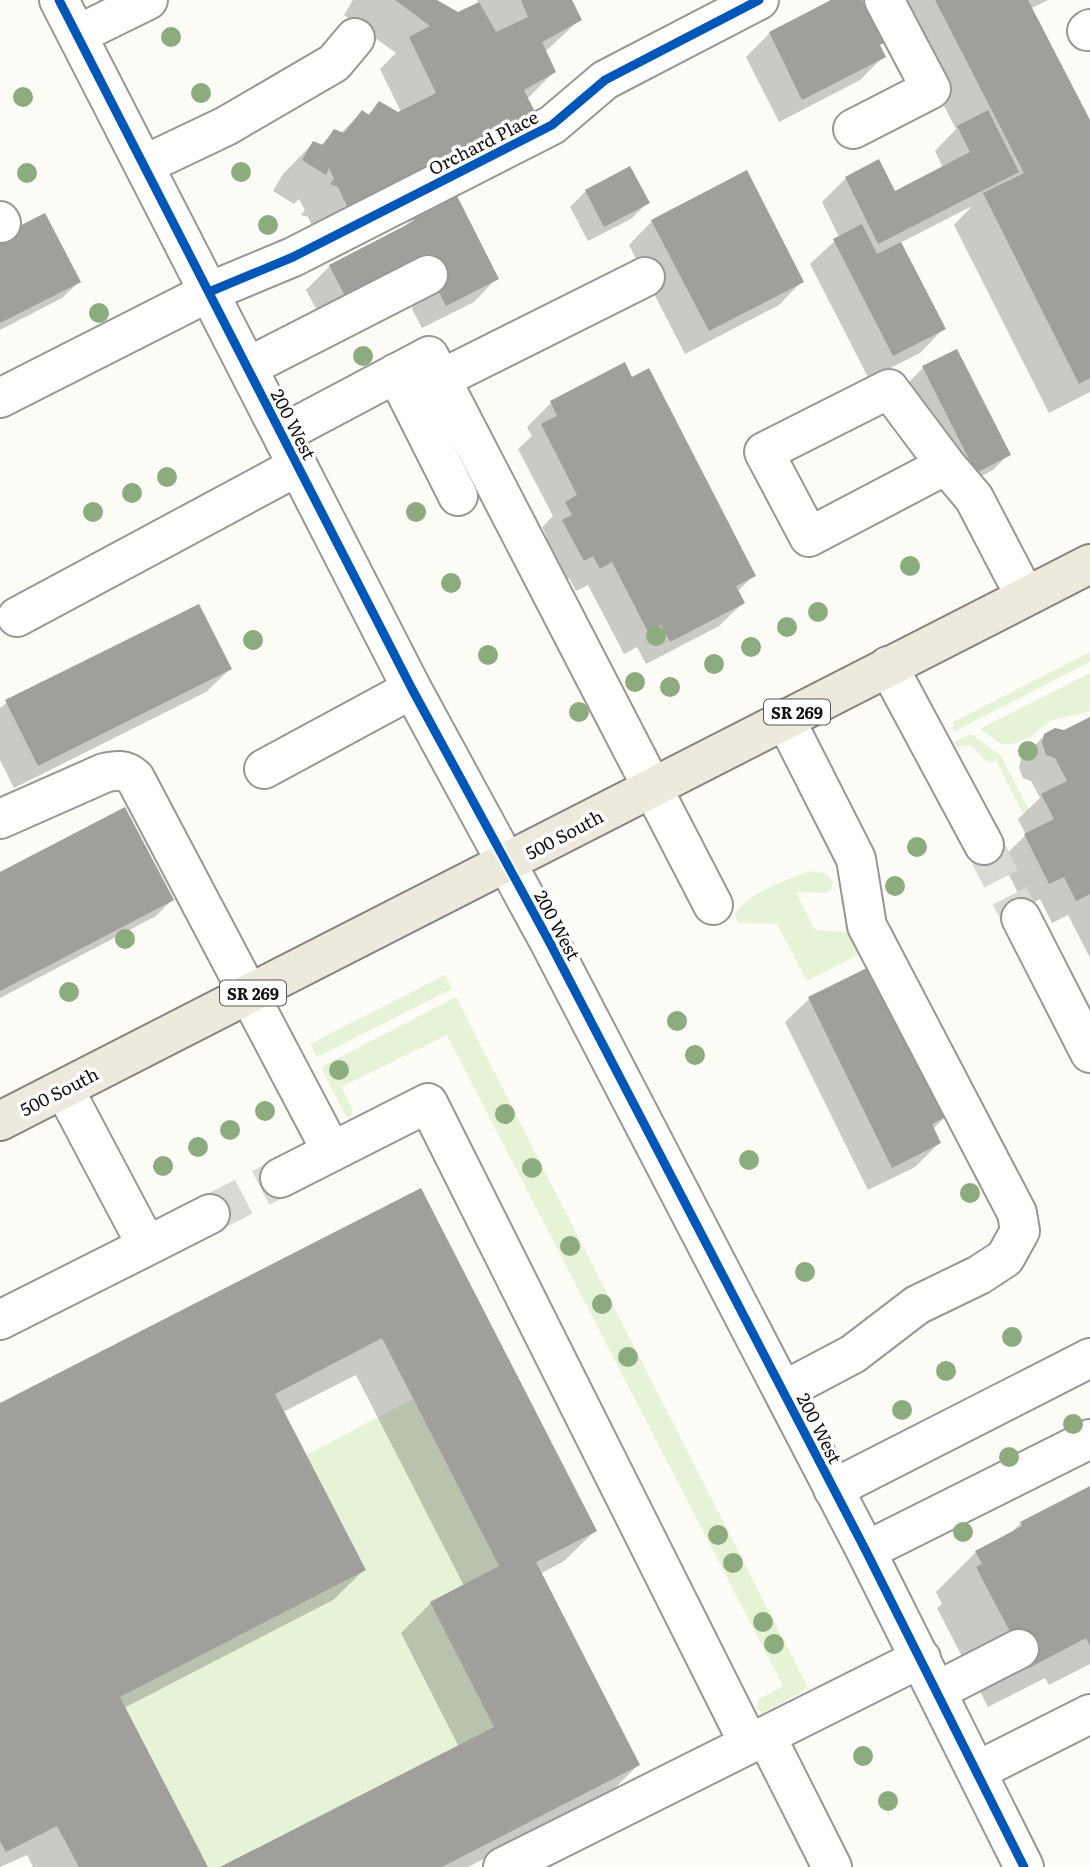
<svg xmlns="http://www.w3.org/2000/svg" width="1090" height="1867" font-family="Literata,serif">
  <rect width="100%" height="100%" fill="#fdfcf7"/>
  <path fill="#e7f3d7" d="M1090 652V662L953 732V722Z
    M1090 673V711L1088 712 1052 720 1030 737 1012 744H1001L980 729Z
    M971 734 1001 756 1029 810 1023 813 996 760 990 763C974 755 978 739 956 748L954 742Z
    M809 871 827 874 833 882 832 888 826 893 796 892 815 930 847 932 858 955 807 981 777 924 738 923 735 914C750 892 784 881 809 871Z
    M445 975 452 989 317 1057 310 1044Z
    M456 997 808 1688 763 1713 757 1709 759 1699 783 1686 447 1035 341 1087 353 1110 350 1117 345 1115 321 1067Z
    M413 1399 499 1566 430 1602 494 1727 220 1867H208L120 1697 366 1570 306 1455Z"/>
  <path fill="#0003" d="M353 0H434L458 14 479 4 477 0H570L579 20 545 52 554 72 527 99 533 111 502 142 316 235 308 217 301 215 305 210 299 199 294 204 273 191 283 174 313 143 320 146 335 131 341 133 362 112 367 116 380 103 398 114 401 112 380 69 396 53 344 15Z
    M835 0H860L883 57 860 80 779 122 746 57 770 33Z
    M889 0H1048L1030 9 1090 124V392L1049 413 954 225 972 206 900 243 943 329 920 353 869 379 810 264 839 237 822 202 846 178 878 161 894 193 943 168 935 151 956 129Z
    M586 191 647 203 631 219 588 241 570 207Z
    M455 196 497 278 474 302 422 328 412 309 417 296 321 318 306 290 330 266 402 229 413 218Z
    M652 221 802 281 779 305 685 354 629 245Z
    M0 238 79 282 62 298 0 330Z
    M957 351 1009 454 993 470 960 488 907 384 923 368Z
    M624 365 754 575 737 592 743 603 719 626 646 664 637 647 624 654 588 585 576 591 569 578 560 583 539 545 547 537 542 527 553 516 518 449 532 436 527 427 551 403Z
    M230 669 206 692 14 788 0 760V708L7 702Z
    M1090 719V958L1068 915 1052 923 1040 899 1025 907 1001 859 1026 835 1018 819 1040 798 1031 781 1023 778 1019 768 1021 759 1045 735 1065 732Z
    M0 874 172 900 156 916 0 998Z
    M809 999 946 1116 932 1130 939 1143 915 1167 868 1190 785 1022Z
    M420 1190 595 1531 564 1561 540 1574 638 1765 608 1795 468 1867H224L459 1747 401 1633 431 1603 464 1586 356 1375 283 1412 364 1570 333 1600 124 1708 206 1867H33L27 1855 0 1867V1405Z
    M1090 1487V1664L1049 1685 1045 1678 988 1707 937 1608 942 1604 936 1592 976 1552 1010 1534 1021 1523Z"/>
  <path fill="#a19f9c" d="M395 0H437L458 12 479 2 496 32 528 17 521 0H572L582 20 542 42 556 72 524 90 535 112 347 206 338 187 330 184 334 179 329 168 326 175 302 160 313 141 323 145 334 129 344 133 362 110 369 115 379 101 398 112 436 93 409 37 430 26Z
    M831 0H862L884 43 880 45 886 57 802 100 769 32Z
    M935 0H1028L1090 120V378L1079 384 983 193 1024 173Z
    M988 110 1019 172 878 244 845 177 879 159 895 191 970 152 957 126Z
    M630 166 650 203 604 227 585 190Z
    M747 170 804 282 709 331 651 220Z
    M456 194 499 279 446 306 435 285 440 271 430 253 345 296 329 265 414 221 412 216Z
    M45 213 81 282 0 323V236Z
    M862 224 877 254 901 242 946 329 893 356 833 239Z
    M957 349 1011 455 976 473 922 366Z
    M625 362 632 377 649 368 756 576 736 586 745 603 670 642 661 625 648 632 612 562 600 569 593 556 584 561 562 520 572 515 565 502 577 495 541 424 557 416 550 401Z
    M199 604 232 669 38 766 5 700Z
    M1090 717V894L1076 901 1064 877 1049 884 1024 834 1054 819 1041 794 1067 781 1055 758 1046 755 1042 743 1044 734 1055 728 1064 730Z
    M125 807 174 900 0 991V872Z
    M873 965 948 1116 932 1124 941 1143 892 1168 808 997Z
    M421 1188 597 1531 536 1562 640 1765 442 1867H220L494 1727 430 1602 499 1566 382 1338 275 1394 366 1570 120 1697 208 1867H79L57 1826 6 1852 0 1841V1403Z
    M1090 1486V1646L1086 1638 1029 1668 976 1567 982 1564 975 1551 1022 1526 1020 1522Z"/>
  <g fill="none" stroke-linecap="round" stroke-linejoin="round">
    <path stroke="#dad9d4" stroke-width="38" stroke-dasharray="38 19" stroke-linecap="butt" d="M984 845 1021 918
      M210 1214 280 1178"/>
    <g stroke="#979795" stroke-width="42">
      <path id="minor" d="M59 0 412 689 550 943 866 1551 1024 1867
        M1087 31 1090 29
        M77 35 148 0
        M853 129 931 89 884 0
        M144 165 226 126 334 63 355 38
        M0 221 1 223
        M248 367 428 275
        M396 373 458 496
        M441 379 645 277
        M0 398 209 292 293 257 552 125 605 80 759 0
        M282 434 429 356 713 905
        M946 465 809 537 764 452 889 389 946 465 974 498 1025 596
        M17 617 298 466
        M888 666 984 845
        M264 769 412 689
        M0 819 104 773C116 770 125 769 135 778L332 1152
        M1021 918 1090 1053
        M280 1178 428 1103 749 1744
        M147 1246 210 1214
        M0 1320 147 1246 64 1089
        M783 1391 853 1354 917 1305 979 1275 1005 1258 1020 1231 1017 1213 867 926 856 859 785 719
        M833 1489 1090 1358
        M866 1551 1090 1439
        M937 1691 1019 1649
        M766 1736 832 1867
        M977 1771 1090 1714
        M503 1867 921 1658"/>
    </g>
    <g stroke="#858482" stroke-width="42">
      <path id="major" d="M0 1121 1090 564"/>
    </g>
    <use href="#minor" stroke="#fffffe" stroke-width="38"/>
    <use href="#major" stroke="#ede9dc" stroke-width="38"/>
    <g stroke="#fff" stroke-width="13">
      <path id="cycleway" d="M59 0 412 689 550 943 866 1551 1024 1867
        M209 292 293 257 552 125 605 80 759 0"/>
    </g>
    <use href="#cycleway" stroke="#0057b8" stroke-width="9"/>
  </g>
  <g fill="#8cac80">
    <circle cx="171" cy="37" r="10"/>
    <circle cx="201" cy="93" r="10"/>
    <circle cx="23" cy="97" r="10"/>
    <circle cx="241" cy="172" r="10"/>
    <circle cx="27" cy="173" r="10"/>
    <circle cx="268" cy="225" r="10"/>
    <circle cx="99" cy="313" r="10"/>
    <circle cx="363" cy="356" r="10"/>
    <circle cx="167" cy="477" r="10"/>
    <circle cx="132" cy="493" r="10"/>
    <circle cx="93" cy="512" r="10"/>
    <circle cx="416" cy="512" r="10"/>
    <circle cx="910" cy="566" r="10"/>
    <circle cx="451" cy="583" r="10"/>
    <circle cx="818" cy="612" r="10"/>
    <circle cx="787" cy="627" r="10"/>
    <circle cx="656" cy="636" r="10"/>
    <circle cx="253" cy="640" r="10"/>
    <circle cx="751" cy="647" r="10"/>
    <circle cx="488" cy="655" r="10"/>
    <circle cx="714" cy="664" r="10"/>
    <circle cx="635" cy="682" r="10"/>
    <circle cx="670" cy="687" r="10"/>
    <circle cx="579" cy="712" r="10"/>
    <circle cx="1028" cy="751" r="10"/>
    <circle cx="917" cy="847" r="10"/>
    <circle cx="895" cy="886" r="10"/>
    <circle cx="125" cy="939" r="10"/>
    <circle cx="69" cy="992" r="10"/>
    <circle cx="677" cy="1021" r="10"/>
    <circle cx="695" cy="1055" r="10"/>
    <circle cx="339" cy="1070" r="10"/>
    <circle cx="265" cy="1111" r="10"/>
    <circle cx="505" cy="1114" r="10"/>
    <circle cx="230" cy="1130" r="10"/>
    <circle cx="198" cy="1147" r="10"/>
    <circle cx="749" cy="1160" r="10"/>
    <circle cx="163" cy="1166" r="10"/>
    <circle cx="532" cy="1168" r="10"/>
    <circle cx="970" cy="1193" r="10"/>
    <circle cx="570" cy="1246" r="10"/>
    <circle cx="805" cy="1272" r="10"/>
    <circle cx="602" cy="1304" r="10"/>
    <circle cx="1012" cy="1337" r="10"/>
    <circle cx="628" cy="1357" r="10"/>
    <circle cx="946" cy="1371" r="10"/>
    <circle cx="902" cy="1410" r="10"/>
    <circle cx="1073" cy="1424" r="10"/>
    <circle cx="1009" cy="1457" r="10"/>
    <circle cx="963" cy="1532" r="10"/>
    <circle cx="718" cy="1535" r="10"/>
    <circle cx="733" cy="1563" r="10"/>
    <circle cx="763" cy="1622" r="10"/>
    <circle cx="774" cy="1644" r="10"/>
    <circle cx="863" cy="1756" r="10"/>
    <circle cx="888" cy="1801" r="10"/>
  </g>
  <g text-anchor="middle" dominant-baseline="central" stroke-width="7" stroke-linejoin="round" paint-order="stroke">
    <g fill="#fff" stroke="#585858" stroke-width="2">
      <rect x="764" y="699.5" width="66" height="25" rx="5"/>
      <rect x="220" y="980.5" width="66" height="25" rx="5"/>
    </g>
    <g font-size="16" font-weight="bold" fill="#111">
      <text x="797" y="712">SR 269</text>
      <text x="253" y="993">SR 269</text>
    </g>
    <g font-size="18" fill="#111" stroke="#fff">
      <text transform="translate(483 142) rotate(-27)">Orchard Place</text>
      <text transform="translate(294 424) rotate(63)">200 West</text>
      <text transform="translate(564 834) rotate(-28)">500 South</text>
      <text transform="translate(558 925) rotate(62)">200 West</text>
      <text transform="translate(59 1091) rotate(-27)">500 South</text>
      <text transform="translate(820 1428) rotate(63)">200 West</text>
    </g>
  </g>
</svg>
